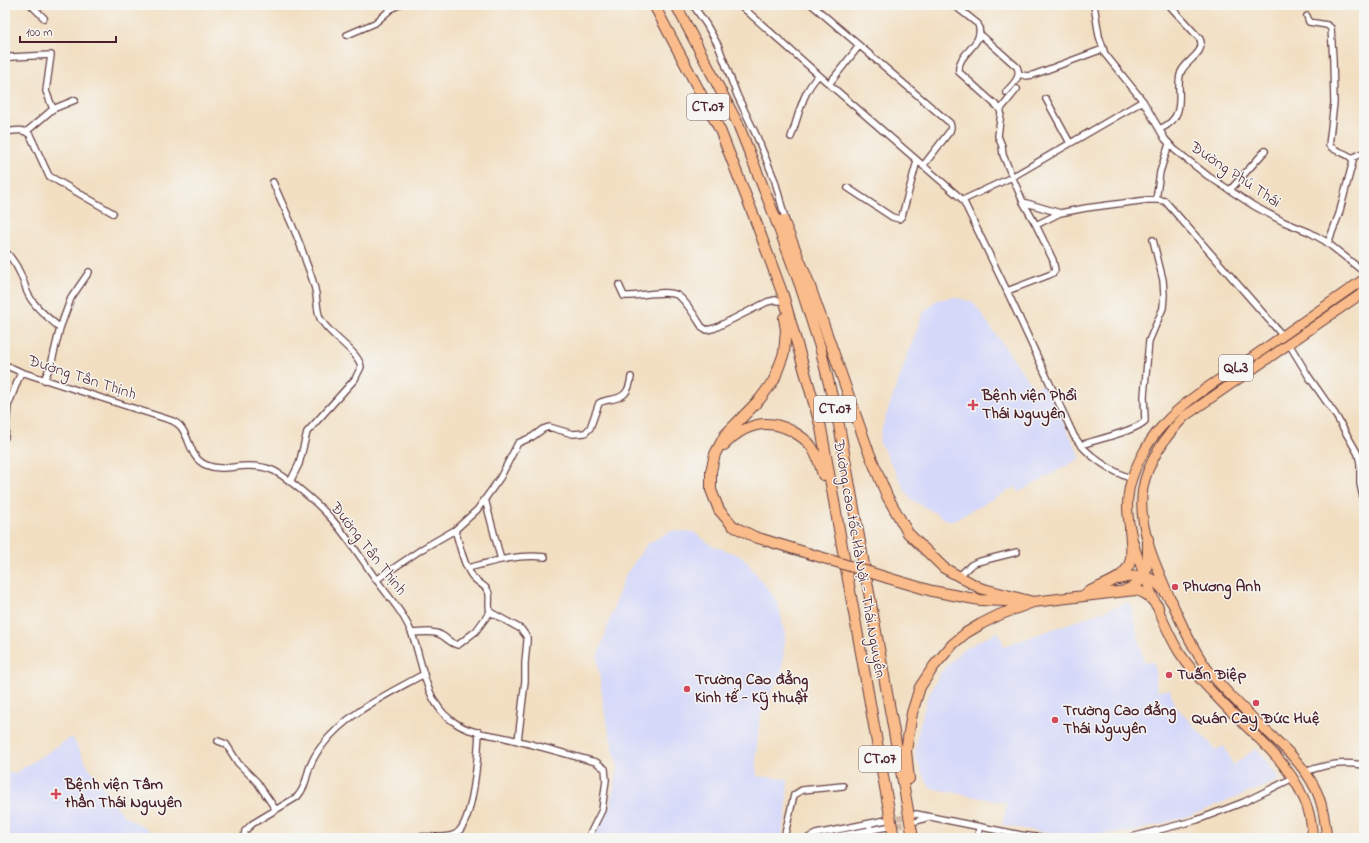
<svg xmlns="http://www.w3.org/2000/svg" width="1369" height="843" font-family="'Indie Flower',sans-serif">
  <rect width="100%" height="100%" fill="#f6f6f2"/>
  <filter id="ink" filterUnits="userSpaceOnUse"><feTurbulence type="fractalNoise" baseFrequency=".025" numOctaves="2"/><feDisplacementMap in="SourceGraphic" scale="8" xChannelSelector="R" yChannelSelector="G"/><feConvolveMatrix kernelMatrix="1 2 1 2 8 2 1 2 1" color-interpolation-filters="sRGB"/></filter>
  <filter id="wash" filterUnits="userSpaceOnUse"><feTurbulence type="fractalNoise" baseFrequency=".012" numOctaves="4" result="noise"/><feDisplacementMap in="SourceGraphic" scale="16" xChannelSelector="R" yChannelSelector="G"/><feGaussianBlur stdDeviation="0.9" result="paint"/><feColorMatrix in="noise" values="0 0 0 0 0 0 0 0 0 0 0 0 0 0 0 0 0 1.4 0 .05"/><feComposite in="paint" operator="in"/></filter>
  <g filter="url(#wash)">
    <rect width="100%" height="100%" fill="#f2dfc2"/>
    <path fill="#d5d8f9" d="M954 297 973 302 1034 388 1045 384 1081 458 1019 492 1015 487 951 522 910 499 879 441 884 421 923 312 937 300Z
      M671 531 694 532 711 545 743 557 778 602 785 635 782 672 770 694 760 717 756 755 757 776 788 779 786 816 781 838H593L610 806 618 768 605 715 597 658 624 577 647 544Z
      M1130 602 1144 662H1154L1157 691 1170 689 1174 704 1216 750 1224 746 1233 765 1257 748 1280 780 1192 815 1133 832 1081 835 1040 832 1002 825 1007 803 930 788 921 771 915 755 917 736 927 698 940 673 962 650 998 631 1004 646Z
      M72 737 86 763 122 814 161 838H5V773H15Z"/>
  </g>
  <g filter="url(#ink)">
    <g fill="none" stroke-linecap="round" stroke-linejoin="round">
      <path stroke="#d0b9a4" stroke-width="5.5" stroke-dasharray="5.5 3" stroke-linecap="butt" d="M889 820 910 816
        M889 827 912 822"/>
      <g stroke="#633c42" stroke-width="8">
        <path id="minor" d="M31 5 44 18
          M693 5 706 24 718 45 737 95 757 137 775 181 786 222
          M740 5 829 84 963 200 1007 291 1074 436C1087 456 1111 471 1132 479
          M812 5 950 123 951 127 950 131 923 166
          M954 5 978 24C986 45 956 53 959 72L998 107 1001 112 998 136 1002 146 1003 155 1023 202 1036 225 1060 213 1086 208 1147 200H1159L1165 201 1283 336
          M1094 5 1099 36 1105 54 1143 101 1165 139 1175 150 1208 176 1254 206 1284 222 1309 232 1325 241 1364 272
          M1307 16 1309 22 1327 25 1331 28 1333 60 1334 103 1329 145C1335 153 1350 152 1353 161L1339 214 1328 243
          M980 34 1017 67C1022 77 1012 85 1006 92
          M347 35 375 23 391 9 399 5
          M5 59 11 57 51 55 46 91 53 109
          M1019 74 1026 76 1033 75 1103 49
          M829 84 859 46
          M1046 99 1070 143
          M1000 110 1017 89
          M1160 129C1180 120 1180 107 1179 87 1179 82 1179 77 1181 72 1186 60 1206 53 1200 39L1169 5
          M5 132C14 131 23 128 30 135L49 176 113 213
          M26 132 53 109 75 100
          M791 137C799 115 802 92 819 75
          M1352 158 1364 152
          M273 182C284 209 298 234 306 262 310 272 314 283 316 294 317 302 317 311 320 318 328 335 359 351 361 367L355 379 307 432 299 464 290 482
          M848 188 892 217 899 219 902 216 917 161
          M1230 190 1265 151
          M963 200 1012 177 1143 101
          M1156 200 1160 172 1169 144
          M1023 202 1060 213
          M5 251C14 260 20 271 24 283 26 287 26 291 28 294 35 308 49 318 60 328L51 365 44 380
          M619 285 624 296C638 297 666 289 677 295 685 299 697 319 702 327L707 330 715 328 767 302 775 300 779 301
          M1007 291 1049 275 1053 273 1055 270 1053 260 1036 225
          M60 328 71 298 89 272
          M1289 344 1309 377 1335 414 1358 454 1360 463V484L1364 502
          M5 365 21 372 173 421C175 422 178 424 180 426 191 438 189 458 206 465 220 471 234 466 248 466 256 466 265 467 272 470 285 475 318 504 328 515 346 534 360 557 375 578 388 596 404 613 412 634 422 660 424 693 444 714 450 720 462 728 470 730 481 734 494 735 506 738 536 745 566 754 596 762L605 769 606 780 602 810 588 838
          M5 437 8 406 21 372
          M1081 445C1095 440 1136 431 1145 421L1144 396 1149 341 1163 308 1164 295 1163 280 1153 240
          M485 499 501 560
          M455 530C460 545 463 564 472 576 477 583 488 586 489 594 490 600 488 606 490 612L521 629 527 637V641L525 663V681L518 741
          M468 568C494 561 518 554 545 557
          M959 576 971 565 977 562 1017 552
          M376 580 422 549 455 530 477 510 500 478 518 443 532 437 543 429 549 427 573 434 585 433 590 428 599 403C602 401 604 401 608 400 624 398 629 393 631 377
          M412 633C421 633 433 630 441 635 447 638 451 644 458 645L476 631 490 612
          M218 741 226 744 238 763 257 782 276 810
          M1305 772C1325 764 1343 761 1364 765
          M916 814 1021 835 1042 838
          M917 821 929 817
          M870 828 872 838
          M1156 831 1157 838
          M244 838 245 831 252 824 297 797C305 788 306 779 309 769 312 761 316 753 321 747 346 713 388 694 424 674
          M409 838C422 834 447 841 457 833 474 820 478 752 479 732
          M784 838 794 795 802 790 843 786
          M808 838 816 834 886 820
          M828 838 887 827
          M978 838 979 827
          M1128 838 1197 820 1244 802 1293 778"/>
      </g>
      <g stroke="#633c42" stroke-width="11">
        <path id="trunk" d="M1313 838C1312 830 1311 821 1309 813 1295 762 1247 731 1214 694 1201 681 1189 667 1179 652 1166 630 1156 605 1147 582 1137 557 1125 524 1128 497 1130 473 1147 442 1163 425 1185 400 1216 382 1244 363 1284 335 1324 307 1364 279
          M1327 838C1325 822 1323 803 1315 788 1303 764 1282 745 1262 727 1245 710 1227 693 1212 675 1196 655 1185 632 1175 609 1159 573 1136 528 1143 488 1147 463 1167 434 1185 416L1364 292"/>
      </g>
      <g stroke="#633c42" stroke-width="12">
        <path id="motorway" d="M654 5 720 130 753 214 783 295 821 428 894 838
          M676 5 738 124 771 207 800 285 820 347 839 425 913 838
          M783 220 807 278 868 450 887 496 908 533 944 568 980 588 1033 602
          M784 318 786 330 784 353 774 380 760 399 725 435 715 454 711 471V490L719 510 733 526 755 537 827 559
          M724 445C743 425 766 417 792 431 799 435 807 440 811 446 817 454 820 465 823 475
          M888 578 932 591 980 600 1033 602 1135 590C1148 593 1150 597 1158 607
          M1119 579C1148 571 1157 579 1172 602
          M1126 590C1150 581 1148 562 1148 539
          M1088 592C1104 584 1128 579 1131 558 1132 549 1131 539 1130 530
          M909 779 906 751 912 713 920 687 934 666 953 644 966 633 981 624 999 615 1033 602"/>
      </g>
      <use href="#minor" stroke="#fff" stroke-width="5.5"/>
      <use href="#trunk" stroke="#f9bc8a" stroke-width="9"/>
      <use href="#motorway" stroke="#f9bc8a" stroke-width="10"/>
      <g stroke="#633c42" stroke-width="12" stroke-linecap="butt">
        <path id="motorway-bridge" d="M827 559 888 578"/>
      </g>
      <use href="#motorway-bridge" stroke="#f9bc8a" stroke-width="10"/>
    </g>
  </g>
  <g fill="#d1495b" stroke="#f6f6f2" stroke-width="1.5">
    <path d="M971 399h4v4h4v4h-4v4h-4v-4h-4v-4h4z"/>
    <circle cx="1175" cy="587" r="4"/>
    <circle cx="1169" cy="675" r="4"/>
    <circle cx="687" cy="689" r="4"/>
    <circle cx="1256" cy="703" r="4"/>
    <circle cx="1055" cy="720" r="4"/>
    <path d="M54 788h4v4h4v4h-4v4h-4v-4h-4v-4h4z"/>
  </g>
  <g text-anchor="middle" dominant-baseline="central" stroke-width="3" stroke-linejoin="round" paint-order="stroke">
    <g fill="#f6f6f2" stroke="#7e6067" stroke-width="1">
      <rect x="687" y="94" width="42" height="26" rx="3"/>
      <rect x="1219" y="355" width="34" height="26" rx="3"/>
      <rect x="814" y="396" width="42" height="26" rx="3"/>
      <rect x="859" y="746" width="42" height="26" rx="3"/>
    </g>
    <g font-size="15" font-weight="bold" fill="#4a1f2b">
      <text x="708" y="107">CT.07</text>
      <text x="1236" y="368">QL.3</text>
      <text x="835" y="409">CT.07</text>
      <text x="880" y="759">CT.07</text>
    </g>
    <g font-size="16" fill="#4a1f2b" stroke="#f6f6f2">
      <text transform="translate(1235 175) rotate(34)">Đường Phú Thái</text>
      <text transform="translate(82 378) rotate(18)">Đường Tân Thịnh</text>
      <text transform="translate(368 549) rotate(52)">Đường Tân Thịnh</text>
      <text transform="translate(859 559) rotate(80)">Đường cao tốc Hà Nội - Thái Nguyên</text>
    </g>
    <g font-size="16" font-weight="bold" fill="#4a1f2b" stroke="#f6f6f2" text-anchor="start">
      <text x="982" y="396">Bệnh viện Phổi<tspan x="982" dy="18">Thái Nguyên</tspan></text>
      <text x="1183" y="587">Phương Anh</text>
      <text x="1177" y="675">Tuấn Điệp</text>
      <text x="695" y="680">Trường Cao đẳng<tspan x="695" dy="18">Kinh tế - Kỹ thuật</tspan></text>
      <text x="1063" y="711">Trường Cao đẳng<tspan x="1063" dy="18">Thái Nguyên</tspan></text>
      <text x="1256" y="719" text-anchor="middle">Quán Cay Đức Huệ</text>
      <text x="65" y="785">Bệnh viện Tâm<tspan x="65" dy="18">thần Thái Nguyên</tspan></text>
    </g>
  </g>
  <rect width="1369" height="843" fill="none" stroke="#f6f6f2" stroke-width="20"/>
  <path d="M20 36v6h96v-6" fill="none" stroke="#4a1f2b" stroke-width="2"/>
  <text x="26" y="36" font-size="12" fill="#4a1f2b" stroke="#f6f6f2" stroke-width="3" paint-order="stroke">100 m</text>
</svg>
